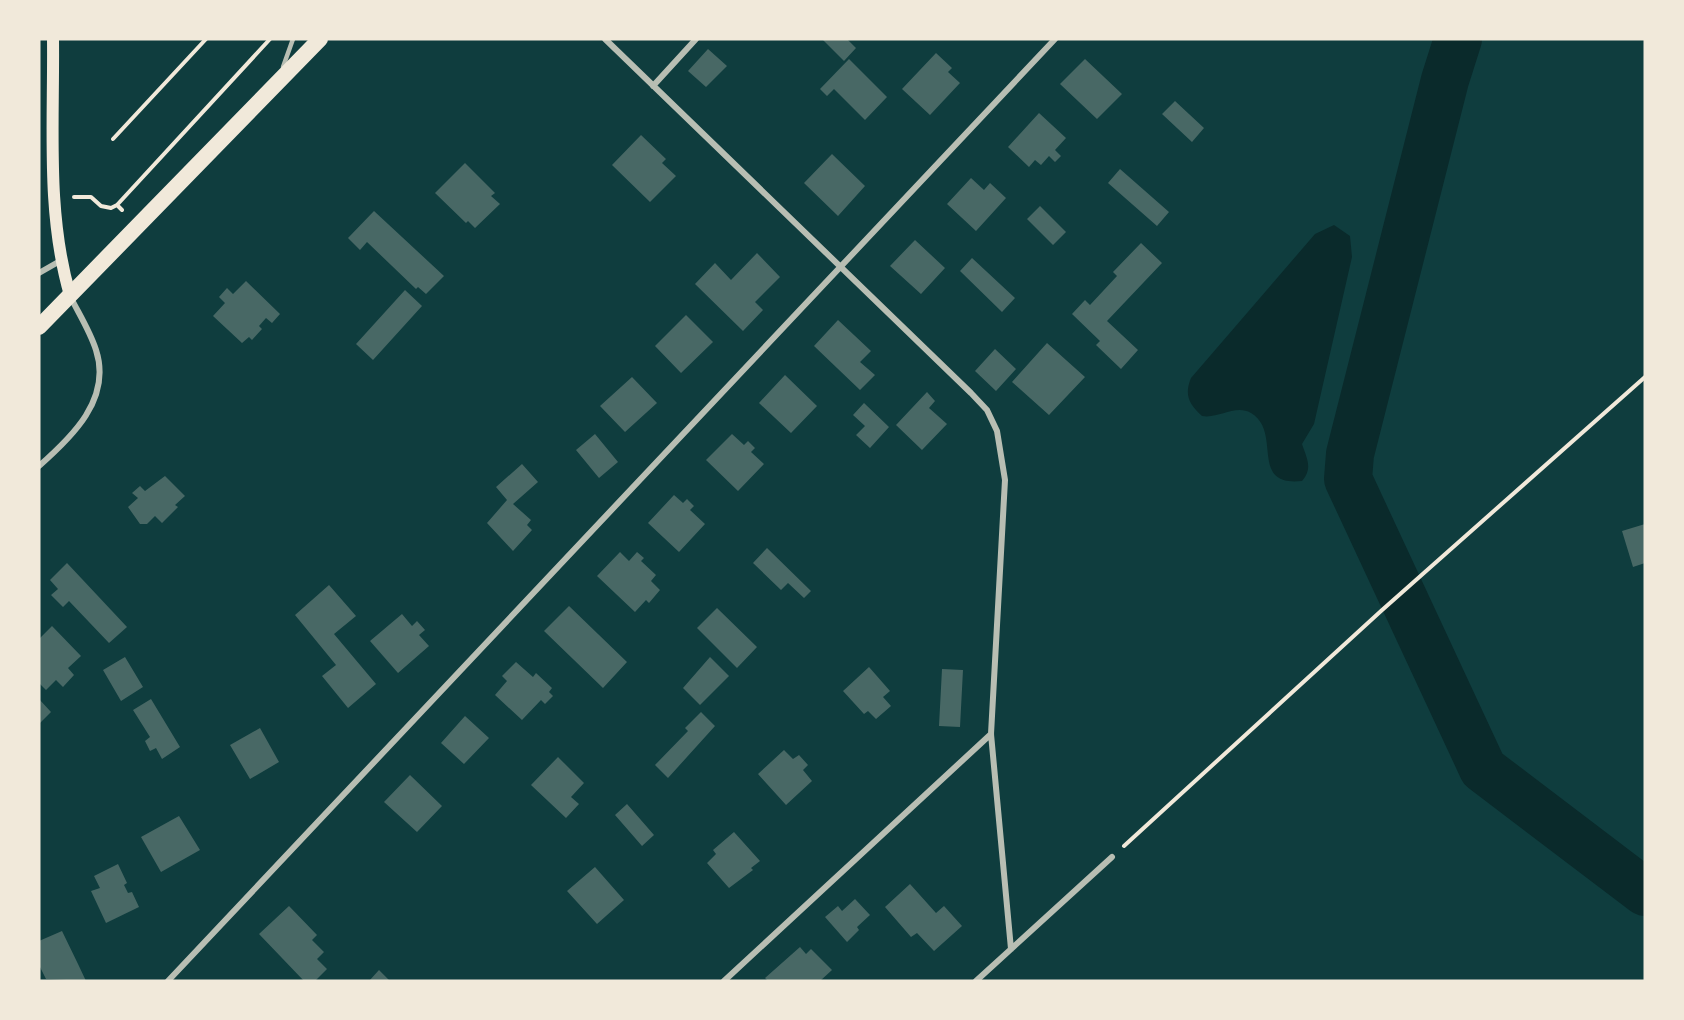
<svg xmlns="http://www.w3.org/2000/svg" width="1684" height="1020" font-family="Overpass,sans-serif">
  <rect width="100%" height="100%" fill="#0f3d3e"/>
  <path fill="#0a2a2b" d="M1334 225 1350 236 1352 257 1314 424 1302 444C1307 459 1313 468 1302 481 1248 487 1283 432 1251 413 1235 404 1219 419 1202 416 1189 404 1184 395 1191 378L1315 234Z"/>
  <g fill="none" stroke-linecap="round" stroke-linejoin="round">
    <path stroke="#0a2a2b" stroke-width="48" d="M1458 39 1445 80 1350 454 1348 479 1483 769 1645 892"/>
  </g>
  <path fill="#486865" d="M822 39H847L856 48 844 61Z
    M708 49 727 66 706 87 688 71Z
    M936 53 952 68 948 72 960 83 930 115 902 89Z
    M849 59 887 97 865 120 834 89 827 96 820 89Z
    M1085 59 1122 94 1097 119 1060 84Z
    M1175 101 1204 128 1192 142 1162 114Z
    M1039 113 1066 138 1055 150 1061 156 1055 162 1049 156 1041 165 1035 160 1029 167 1008 147Z
    M641 135 666 159 662 163 676 176 650 202 612 165Z
    M832 154 865 186 838 216 804 183Z
    M465 163 495 193 491 196 500 204 475 228 468 221 466 223 435 193Z
    M1120 169 1169 212 1157 226 1108 183Z
    M971 178 984 190 990 183 1006 198 976 231 947 204Z
    M1040 206 1066 232 1053 245 1027 219Z
    M374 211 444 276 426 294 418 287 416 289 367 242 360 250 348 238Z
    M915 240 945 268 921 294 890 266Z
    M1141 243 1162 263 1107 321 1138 350 1121 369 1096 345 1100 341 1072 314 1085 300 1090 305 1117 276 1113 272Z
    M757 253 780 277 755 302 763 310 743 331 695 284 715 263 731 280Z
    M972 258 1015 298 1002 312 960 271Z
    M246 281 280 314 272 323 266 318 259 326 262 329 252 340 249 337 242 343 213 316 225 303 219 297 227 288 233 294Z
    M405 290 422 306 373 360 356 344Z
    M686 315 713 342 681 373 655 346Z
    M838 320 871 351 860 362 875 375 860 390 814 346Z
    M1047 343 1085 377 1049 415 1012 382Z
    M995 349 1016 369 996 391 975 371Z
    M785 375 817 406 791 433 759 403Z
    M632 377 657 403 625 432 600 406Z
    M927 392 935 401 929 408 947 424 922 450 896 425Z
    M864 403 889 427 870 448 856 435 865 426 853 415Z
    M595 434 618 462 599 478 576 450Z
    M732 434 744 445 748 441 755 448 751 452 764 464 738 491 706 460Z
    M522 464 538 482 513 504 531 520 527 525 532 530 513 551 487 523 507 500 496 487Z
    M165 476 185 496 175 505 178 507 162 523 155 516 147 524H140L128 507 138 498 132 493 140 486 145 491Z
    M674 495 683 503 687 499 694 506 690 510 705 524 679 552 648 523Z
    M1645 524V563L1633 567 1622 531Z
    M767 548 811 591 804 598 788 583 781 590 753 563Z
    M620 552 629 561 637 552 644 558 641 561 656 575 651 581 660 590 649 603 646 600 635 612 597 576Z
    M67 563 127 627 109 643 69 601 63 607 51 595 58 589 50 580Z
    M329 585 356 616 334 634 376 684 348 708 322 676 336 665 295 615Z
    M569 606 627 662 603 688 544 631Z
    M717 608 757 647 737 668 697 628Z
    M402 614 412 626 417 621 425 630 419 635 429 646 398 673 370 641Z
    M52 626 81 656 68 668 74 675 63 687 56 680 46 690 39 683V639Z
    M125 657 143 687 121 701 103 670Z
    M710 657 729 676 700 705 683 688Z
    M516 662 533 677 536 673 552 688 549 692 553 696 545 704 541 700 522 720 495 695 507 681 502 676Z
    M869 667 890 691 883 697 891 706 876 719 868 711 864 714 843 691Z
    M942 669 963 670 960 727 939 726Z
    M39 699 51 712 39 724Z
    M151 699 180 747 162 759 156 748 150 751 145 741 150 737 133 710Z
    M701 712 715 726 668 778 655 765 688 731 685 728Z
    M465 716 489 738 464 764 441 743Z
    M260 728 279 762 250 779 230 745Z
    M784 750 793 759 799 755 808 765 803 770 812 781 786 805 758 774Z
    M558 757 584 783 571 797 579 804 566 818 531 785Z
    M410 775 442 806 417 832 384 802Z
    M627 804 654 835 642 846 615 815Z
    M179 816 200 850 161 872 141 837Z
    M734 832 760 861 751 868 753 870 729 888 707 863 716 854 713 850Z
    M118 864 127 883 124 885 128 893 132 892 139 907 106 923 91 891 100 888 94 876Z
    M595 867 624 900 597 924 567 891Z
    M910 884 936 913 944 906 962 926 934 951 917 933 911 937 885 907Z
    M855 899 870 915 857 927 859 930 847 942 825 917 838 906 842 911Z
    M289 906 317 935 312 940 324 952 317 959 327 969 315 981H304L259 934Z
    M62 931 78 964 86 981 46 979 39 965V941Z
    M800 947 806 954 811 949 832 970 820 981H768L765 978Z
    M379 970 390 981H369Z"/>
  <g fill="none" stroke-linecap="round" stroke-linejoin="round">
    <path stroke="#f1e9da" stroke-width="4" d="M113 139 206 39
      M74 197H91L101 206 111 208 117 205 122 210
      M117 205 270 39
      M1124 846 1381 611 1645 377"/>
    <path stroke="#b8beb3" stroke-width="4.5" d="M283 67 293 39"/>
    <path stroke="#b8beb3" stroke-width="6" d="M605 39 971 393 987 410 997 431 1005 480 991 734 1011 949
      M653 86 696 39
      M39 273 60 261
      M39 466C72 437 112 399 96 350 90 331 79 314 70 296
      M168 981 1055 39
      M724 981 991 734
      M976 981 1112 857"/>
    <path stroke="#f1e9da" stroke-width="12" d="M53 39C54 124 46 213 70 295"/>
    <path stroke="#f1e9da" stroke-width="16" d="M39 327 320 39"/>
  </g>
  <rect width="1684" height="1020" fill="none" stroke="#f1e9da" stroke-width="81"/>
</svg>
